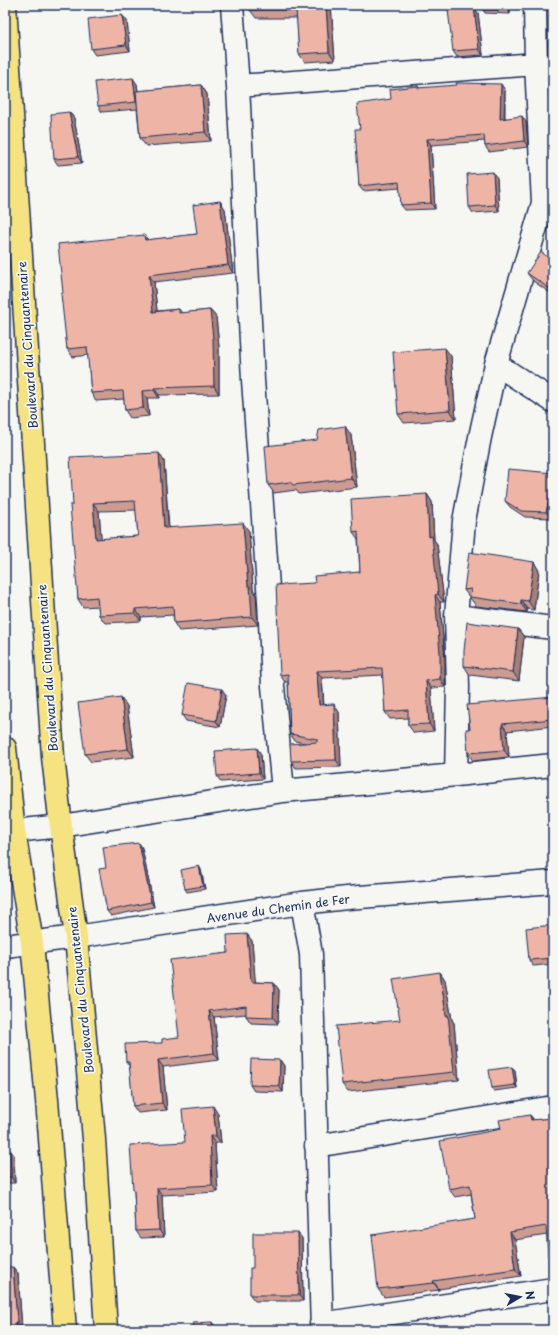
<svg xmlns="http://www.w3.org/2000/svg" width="558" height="1335" font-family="'Playpen Sans',sans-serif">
  <rect width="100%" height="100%" fill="#f6f6f2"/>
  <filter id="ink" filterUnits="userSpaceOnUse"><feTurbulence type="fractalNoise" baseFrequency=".025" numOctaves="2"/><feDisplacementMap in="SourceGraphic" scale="8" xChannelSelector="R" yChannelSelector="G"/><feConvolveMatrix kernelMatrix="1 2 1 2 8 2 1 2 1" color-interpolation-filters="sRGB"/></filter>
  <g filter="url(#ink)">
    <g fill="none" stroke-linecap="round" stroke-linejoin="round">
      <g stroke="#1b2f5e" stroke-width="25">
        <path id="minor" d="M232 5 238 86 253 380 269 601 273 686 283 791
          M238 86 536 64 553 66
          M496 364 553 401
          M456 616 553 628
          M456 775 458 687 456 616 464 521 480 437 496 364 543 203 536 64 535 5
          M5 832 61 826 283 791 456 775 553 765
          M302 903 311 954 322 1330
          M5 946 76 937 302 903 347 898 553 882
          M316 1146 553 1107
          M321 1324 553 1289"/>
      </g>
      <g stroke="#1b2f5e" stroke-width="25">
        <path id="major" d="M5 5 53 757 61 826 76 937 94 1139 106 1330
          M5 748 14 831 32 943 47 1100 65 1330"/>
      </g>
      <use href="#minor" stroke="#f6f6f2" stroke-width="22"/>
      <use href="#major" stroke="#f5e382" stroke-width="22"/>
    </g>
    <path fill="#cd9c90" stroke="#1b2f5e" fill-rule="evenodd" d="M331 5 335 60 305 62 299 54 297 18H256L250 10Z
      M483 5H510V14L485 13 483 10Z
      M474 7 478 13 483 55 457 57 453 51Z
      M122 15 127 21 130 51 95 55 91 49Z
      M137 84 138 91 201 85 207 94 211 141 146 146 140 138 137 109 102 112 98 106Z
      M418 86 419 88 505 90V118L526 122 528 147 489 152 485 146V141L431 145 435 209 405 210 401 205 400 188 363 191 359 186 360 129 391 99Z
      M69 112 74 118 82 163 58 165 54 159Z
      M497 178 499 211 473 213 469 207Z
      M220 201 225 209 233 273 154 282 157 311 179 309 182 313 210 310 216 317 219 347V394L159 395V398H147L149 416 130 418 125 410 124 399 96 401 91 393 88 355 73 357 67 349 63 293 144 235 148 240 197 234Z
      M553 261V295L533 281 527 273Z
      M451 356 456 419 404 423 398 414Z
      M351 435 357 487 299 494 296 490 274 493 268 485 317 440Z
      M164 461 169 528 249 531 253 589 256 594 258 625 179 631 174 623 173 615 141 617V621L105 623 99 615 98 606 83 607 78 599 73 505ZM136 510 138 536 101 539 99 511Z
      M553 473V507L551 518 525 517 510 507 505 501Z
      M427 494 432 502 434 540 437 544 444 602H440L445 660V687L431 688 434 731 414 733 408 725V718L390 719 385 712 383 675 322 678 324 705 339 712 341 767 296 768 291 761 305 743 295 741 290 734 288 682H285L280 675 315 583 360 572 358 539 353 532Z
      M534 562 539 571 534 610 527 609V612L476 606 464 590Z
      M518 629 524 637 519 681 470 675 464 666Z
      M226 695 220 727 186 721 182 715Z
      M553 697V726L507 731 509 757 473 761 468 753 470 729Z
      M127 706 134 757 91 762 85 754Z
      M261 754 263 779 221 782 217 776Z
      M139 843 142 848 154 907 111 916 107 911 106 868Z
      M199 866 201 870 205 889 187 892 185 889Z
      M553 925V964L533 966 529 960Z
      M247 934 252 941 255 982 274 983 279 990 278 1024 251 1023 246 1016V1014L214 1017 219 1060 163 1067 167 1110 138 1113 133 1106 130 1067 126 1062 162 1043 179 1037Z
      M440 972 445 980 452 1020 454 1023 459 1080 348 1092 342 1084 400 1020Z
      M280 1060 284 1066 283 1092 254 1091 250 1085Z
      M515 1070 517 1088 494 1091 492 1088Z
      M218 1114 221 1143H215L218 1192 162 1195 164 1237 141 1238 136 1231 134 1192 133 1189 185 1142Z
      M530 1115 534 1120 553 1118V1263L548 1256 547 1235 515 1240 521 1276 439 1289V1290L384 1297 378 1289 475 1219 471 1194 455 1197 449 1189 501 1129Z
      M5 1150H10L14 1155 15 1183H5Z
      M302 1238 303 1301H255L250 1295 253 1268Z
      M13 1267 18 1274 22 1329 5 1330Z"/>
    <path fill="#a77f75" stroke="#1b2f5e" d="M326 5H331L335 60 329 52Z
      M508 5H510V14L508 10Z
      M474 7 478 13 483 55 479 49Z
      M122 15 127 21 130 51 126 45Z
      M133 78 137 84 140 108 136 102Z
      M501 84 505 90 504 124 500 119Z
      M201 85 207 94 211 141 205 132Z
      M69 112 74 118 82 163 78 157Z
      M522 116 526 122 528 147 524 141Z
      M427 139 431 145 435 209 431 203Z
      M493 172 497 178 499 211 495 205Z
      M220 201 225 209 233 273 228 265Z
      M144 235 150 243 145 240Z
      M149 275 154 282 158 320 153 312Z
      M210 310 216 317 219 347V394L214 386Z
      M445 348 451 356 456 419 450 410Z
      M154 388 159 395V398L154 390Z
      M142 391 147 398 149 416 143 408Z
      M345 426 351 435 357 487 351 478Z
      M159 453 164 461 169 536 164 528Z
      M553 484V507L551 518 546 512Z
      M427 494 432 502 434 540 437 544 444 602 438 594 429 537Z
      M93 503 99 511 102 547 96 539Z
      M243 523 249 531 253 589 256 594 258 625 252 617 248 586Z
      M534 562 539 571 534 610 528 601Z
      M435 595 440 602 445 660V687L440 679Z
      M521 600 527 609V612L521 604Z
      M135 609 141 617V621L135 613Z
      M518 629 524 637 519 681 513 672Z
      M317 671 322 678 324 712 319 705Z
      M426 681 431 688 434 731 429 724Z
      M222 689 226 695 220 727 216 721Z
      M121 697 127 706 134 757 128 749Z
      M334 704 339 712 341 767 336 760Z
      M502 724 507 731 509 757 504 750Z
      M257 748 261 754 263 779 259 773Z
      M139 843 142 848 154 907 151 902Z
      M199 866 201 870 205 889 203 886Z
      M247 934 252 941 256 989 251 982Z
      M440 972 445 980 452 1020 454 1023 459 1080 454 1072 446 1016Z
      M274 983 279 990 278 1024 273 1017Z
      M209 1011 214 1017 219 1060 214 1053Z
      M158 1060 163 1067 167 1110 162 1103Z
      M280 1060 284 1066 283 1092 279 1086Z
      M512 1067 515 1070 517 1088 515 1085Z
      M213 1106 218 1114 221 1143 216 1136Z
      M530 1115 536 1123 531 1120Z
      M210 1136 215 1143 218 1192 212 1185Z
      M10 1150 14 1155 15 1183 11 1177Z
      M157 1188 162 1195 164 1237 159 1230Z
      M510 1232 515 1240 521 1276 515 1269Z
      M298 1233 302 1238 303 1301 299 1295Z
      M13 1267 18 1274 22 1329 17 1322Z
      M433 1281 439 1289V1290L434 1283Z
      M15 1322 21 1329V1330H16Z
      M212 1322 216 1328V1330H213Z"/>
    <path fill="#eeb5a7" stroke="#1b2f5e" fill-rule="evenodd" d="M250 5H326L329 52 299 54 296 10H250Z
      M483 5H508V10H483Z
      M474 7 479 49 453 51 448 10Z
      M122 15 126 45 91 49 88 19Z
      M133 78 136 102 98 106 95 82Z
      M551 82H553V105H551Z
      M456 83 501 84 500 119 522 116 524 141 485 146 484 135 427 139 431 203 401 205 399 182 359 186 355 129H360L357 104 391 99 390 89 418 86V88L457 85Z
      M201 85 205 132 140 138 136 91Z
      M69 112 78 157 54 159 51 114Z
      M493 172 495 205 469 207 467 174Z
      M220 201 228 265 149 275 153 312 179 309V313L210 310 213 339 214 386 154 388V390L142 391 143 408 125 410 123 391 91 393 87 347 67 349 61 294 63 293 58 244 144 235 145 240 197 234 193 205Z
      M541 252 553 261V291L527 273Z
      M445 348 450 410 398 414 393 352Z
      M345 426 351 478 293 485 290 482 268 485 265 446 317 440 319 430Z
      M159 453 164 528 243 523 248 586H250L252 617 174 623 173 606 135 609V613L99 615 97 597 78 599 70 505H73L70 457ZM135 501 138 536 96 539 93 503Z
      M508 469 553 473V484L546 512 521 511 505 501Z
      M427 494 429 537 432 536 438 594 435 595 440 653V679L426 681 429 724 408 725V710L385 712 382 668 317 671 319 705 334 704 336 760 291 761 290 744 317 742V739L290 734 288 674 280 675 276 585 315 583 314 576 360 572 358 531 353 532 351 499Z
      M469 552 534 562 528 601 521 600V604L470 597 471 589 464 590Z
      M467 622 518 629 513 672 464 666V651Z
      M188 683 222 689 216 721 182 715Z
      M121 697 128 749 85 754 78 703Z
      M553 697V719L502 724 504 750 468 753 466 729H470L467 705Z
      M257 748 259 773 217 776 215 751Z
      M139 843 151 902 107 911 99 869 106 868 103 847Z
      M199 866 203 886 185 889 181 870Z
      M553 925V958L529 960 526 928Z
      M247 934 251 982 274 983 273 1017 246 1016V1006L209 1011 214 1053 158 1060 162 1103 133 1106 129 1062H126L125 1044 162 1043V1039L179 1037 170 960 228 953 227 935Z
      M440 972 446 1016 448 1015 454 1072 342 1084 336 1026 400 1020 393 979Z
      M251 1059 280 1060 279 1086 250 1085Z
      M512 1067 515 1085 492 1088 489 1070Z
      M213 1106 216 1136H210L212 1185 157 1188 159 1230 136 1231 134 1189H133L130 1145 185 1142 182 1109Z
      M530 1115 531 1120 553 1118V1255L548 1256 546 1226 510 1232 515 1269 433 1281 434 1283 378 1289 372 1235 475 1219 470 1185 449 1189 440 1141 501 1129 499 1120Z
      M5 1150H10L11 1177H5Z
      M253 1233H298L299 1295H250V1268H253Z
      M5 1267H13L17 1322H15L16 1330H5Z
      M212 1322 213 1330H194L193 1323Z
      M455 1326V1330H398V1328Z"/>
  </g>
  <g text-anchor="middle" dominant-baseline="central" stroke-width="3.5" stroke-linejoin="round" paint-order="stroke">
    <g font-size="12" fill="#1b2f5e" stroke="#f6f6f2">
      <text transform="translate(27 345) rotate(-94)">Boulevard du Cinquantenaire</text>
      <text transform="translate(47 668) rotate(-94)">Boulevard du Cinquantenaire</text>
      <text transform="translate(278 908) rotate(-8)">Avenue du Chemin de Fer</text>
      <text transform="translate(80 990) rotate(-96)">Boulevard du Cinquantenaire</text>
    </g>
  </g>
  <rect width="558" height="1335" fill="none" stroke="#f6f6f2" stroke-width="20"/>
  <rect x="10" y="10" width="538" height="1315" fill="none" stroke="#1b2f5e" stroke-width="1.5" filter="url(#ink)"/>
  <g transform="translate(520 1297) rotate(80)" stroke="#f6f6f2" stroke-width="3" paint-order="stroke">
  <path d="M0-3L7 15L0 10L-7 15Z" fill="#1b2f5e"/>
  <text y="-6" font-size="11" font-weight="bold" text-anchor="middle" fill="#1b2f5e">N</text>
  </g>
</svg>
